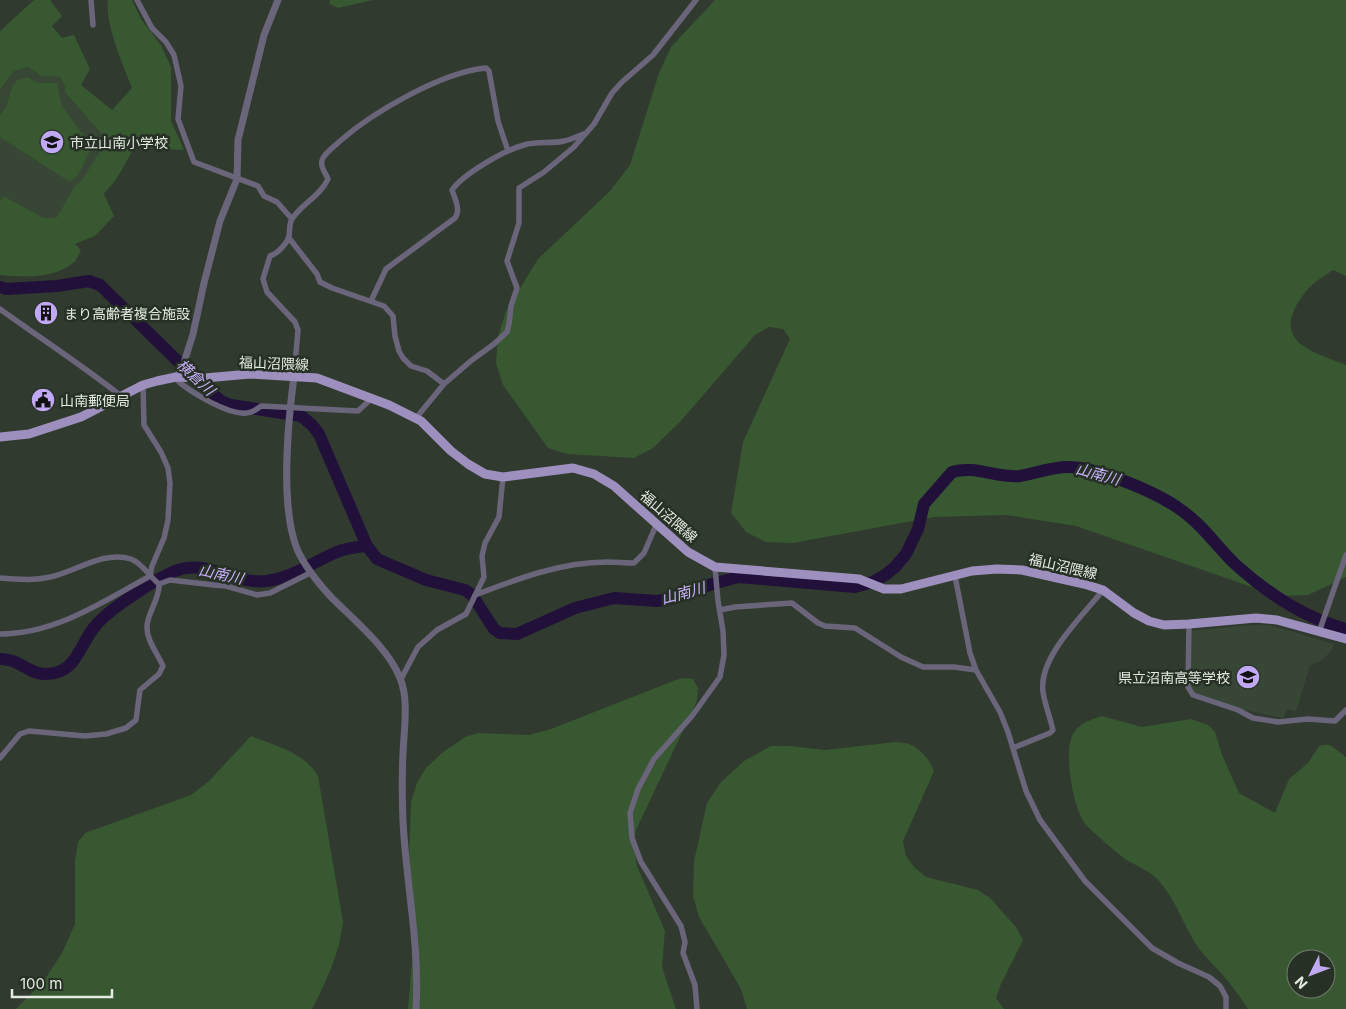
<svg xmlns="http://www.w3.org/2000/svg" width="1346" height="1009" font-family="Inter,'Noto Sans JP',sans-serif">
  <rect width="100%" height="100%" fill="#313a2e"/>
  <path fill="#384635" d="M28 67 42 76 60 77 65 86V92L91 121 104 138V145L101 152 82 180 75 186 56 218H44L5 196 0 201V90L14 71Z
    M1252 625H1269L1334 644 1331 651 1322 660 1310 666 1296 711 1287 709 1283 718 1240 709 1194 693 1190 689V631Z"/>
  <path fill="#375830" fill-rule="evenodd" d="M34 0H50L62 16 52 26 62 38 74 35 90 69 81 85 112 110 132 88C123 64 105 25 108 0H132L141 19 161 45 171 67V121L184 150 134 148 117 178 104 194 114 216 95 236 75 244 81 250C79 254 77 260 73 263 53 279 24 277 0 275V201L4 196 44 218H56L75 186 82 180 104 145V138L99 131 65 92V86L60 77 42 76 28 67 14 71 0 90V31Z
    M330 0H373L338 8 330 4Z
    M715 0H1346V276L1333 270C1326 275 1317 280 1311 286 1299 298 1283 322 1295 338 1304 351 1332 359 1346 365V577L1308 595 1278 596 1076 526 1007 515 934 517 793 543 766 542 746 532 731 513 743 442 790 339 783 329 769 327 755 335 680 422 653 448 634 458 567 454 548 448 503 385 496 363 498 337 506 311 538 259 610 191 630 165 659 73 671 47Z
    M27 77 38 83H57L62 106 92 147 78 175 70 182 0 137V115L6 107 12 88 16 81Z
    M681 678 693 679 698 688 697 701 636 830 634 846 637 866 665 931 662 967 676 1009H408L413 948 409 858 411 802 417 783 426 768 442 753 465 737 478 733 529 735 551 729Z
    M1102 716 1142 727 1191 719 1208 725 1215 732 1222 755 1239 793 1275 813 1289 779 1308 763 1319 746 1324 745H1330L1346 757V1009H1248C1240 997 1231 984 1221 973 1214 965 1206 958 1200 950 1184 928 1177 900 1157 879 1148 870 1136 866 1125 859 1113 849 1099 838 1088 827 1073 813 1064 755 1072 736 1077 724 1089 720 1102 716ZM1296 959H1326V989H1296Z
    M251 736C276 746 304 752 318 776L343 922C340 952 326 982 312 1009H16L43 982 62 953 75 924V861L78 842 85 833 191 795 209 781Z
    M896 742C899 743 905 742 909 744 920 748 930 760 934 771L903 841 906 856 915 868 926 877 978 890 990 898 1016 927 1023 940 1001 984 996 998 1004 1009H747L741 989 699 917 693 896 694 861 707 803 721 782 744 761 771 746H790L825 750Z"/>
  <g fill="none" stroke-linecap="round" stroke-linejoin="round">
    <path stroke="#21103a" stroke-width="12" d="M0 287 6 289 57 286 89 281 100 285 198 381 221 401 231 405 301 416 312 425 319 434 367 546 377 559 426 580 465 590 472 595 494 629 500 633 517 634 575 608 614 598 657 601 674 598 712 584 739 577 855 587 873 582 885 575 895 567 906 554 918 529 924 504 952 472C974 465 997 478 1020 476 1036 473 1052 467 1068 467 1085 467 1101 473 1116 478 1138 486 1162 496 1181 510 1202 524 1217 547 1235 564 1267 593 1304 618 1346 629
      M0 659C18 658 30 675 46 674 78 674 79 643 97 624 111 608 156 579 175 571 208 558 234 585 267 581 292 578 315 561 337 552 346 548 357 547 367 546"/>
    <path stroke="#6b657b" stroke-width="5.5" d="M91 0 93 25
      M137 0 152 28 166 42 174 55 181 86 178 119 194 162 258 186 264 196 277 202 292 219
      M289 238 317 274 320 282 332 288 384 306 393 316 395 336 399 351 403 358 411 366 427 371 444 384
      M371 301 386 269 455 218C461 210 455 199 452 190 463 174 505 150 524 145 537 141 551 144 564 141 571 140 578 136 586 133
      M0 309C40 338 82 365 121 396
      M294 376 298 330 295 322 267 292 263 279 270 256C277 254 287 244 289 236 290 231 289 226 291 221 298 206 320 197 328 179 325 172 319 165 323 158 327 151 335 146 340 141 373 112 442 72 486 68L489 71 498 121 508 151
      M175 378C186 390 233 419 251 412 255 411 258 408 261 406L358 411 371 399
      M416 418 444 384 472 360 494 344 507 332 509 324 511 306 517 288 507 261 519 223V188L544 172 574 147 594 124 612 93 622 82 653 55 696 0
      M955 576 970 653 976 670 1000 712 1008 732 1026 791 1040 820 1085 881 1152 948 1178 963 1209 977 1220 986 1226 997V1009
      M0 578C17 579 33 581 50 577 75 572 104 550 131 559 142 563 150 577 159 584
      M159 584 170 580 214 585 226 586 257 595 270 593 310 573
      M475 595C517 579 561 562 607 562 616 562 625 563 634 563L644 553 657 523
      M720 610 735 607 792 603 818 623 825 626 855 628 901 657 923 667H954L976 670
      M1189 624 1188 687 1193 695 1238 710 1253 718 1278 722 1308 719 1335 721 1346 710
      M1319 632 1346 555
      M0 634C55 634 103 602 150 576L152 566 164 538 168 520 170 483 168 468 161 452 144 425 143 385
      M401 679 418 647 437 630 466 614 484 577 482 556 485 543 499 517 503 477
      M1013 748 1050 733 1053 730C1050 717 1045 705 1043 692 1038 657 1083 616 1103 590
      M0 758 20 734 29 731 85 736 106 734 126 728 136 720 140 690 159 674 163 666C158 654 146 640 147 626 148 611 160 599 159 584
      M697 1009 695 985 683 953 685 942 681 926 641 862 632 838 630 813 638 789 654 759 692 716 720 677 724 655 723 631 718 601 715 567"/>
    <path stroke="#6b657b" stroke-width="7" d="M294 376C288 422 280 506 297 549 305 567 318 583 332 598 354 620 389 649 400 678 409 699 404 730 403 753 402 775 402 798 403 821 406 883 420 946 416 1009
      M176 377 182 369 193 334 204 283 220 221 237 179 238 140 264 35 278 0"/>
    <path stroke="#9e90be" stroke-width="9" d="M0 437 29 434 81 417 143 385 157 381 176 377 205 378 250 374 317 378 389 405 421 421 451 451 468 464 485 474 503 477 573 468 594 474 614 486 688 552 715 567 859 579 884 589H901L972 571 997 569 1022 570 1084 584 1103 590 1134 613 1149 621 1164 625 1189 624 1256 618 1277 620 1346 639"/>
  </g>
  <defs>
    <g id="school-disc" transform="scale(1.25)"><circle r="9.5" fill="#c0a8f3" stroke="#273025"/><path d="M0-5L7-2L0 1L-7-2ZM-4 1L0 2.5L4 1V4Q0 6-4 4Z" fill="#111"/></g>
    <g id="building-disc" transform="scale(1.25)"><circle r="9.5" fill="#c0a8f3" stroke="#273025"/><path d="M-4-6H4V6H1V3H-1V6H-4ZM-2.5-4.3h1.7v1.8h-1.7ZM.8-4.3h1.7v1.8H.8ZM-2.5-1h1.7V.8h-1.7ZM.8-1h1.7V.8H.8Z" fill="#111"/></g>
    <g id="civic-disc" transform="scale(1.25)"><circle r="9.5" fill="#c0a8f3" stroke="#273025"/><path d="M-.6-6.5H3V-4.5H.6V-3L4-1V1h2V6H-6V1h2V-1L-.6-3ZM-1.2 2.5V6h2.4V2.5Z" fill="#111"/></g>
  </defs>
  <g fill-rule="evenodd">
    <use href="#school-disc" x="52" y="142"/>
    <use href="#building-disc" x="46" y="313"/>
    <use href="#civic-disc" x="43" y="400"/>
    <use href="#school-disc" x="1248" y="677"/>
  </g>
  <g text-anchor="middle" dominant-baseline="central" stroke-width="5" stroke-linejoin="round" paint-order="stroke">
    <g font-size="14" fill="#e4eae2" stroke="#273025" text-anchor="start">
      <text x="70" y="142">市立山南小学校</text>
      <text x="64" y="313">まり高齢者複合施設</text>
      <text x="60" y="400">山南郵便局</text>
      <text x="1230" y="677" text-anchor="end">県立沼南高等学校</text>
    </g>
    <g font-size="14" fill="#e4eae2" stroke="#273025">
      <text transform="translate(274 363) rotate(2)">福山沼隈線</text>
      <text transform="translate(669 516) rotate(41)">福山沼隈線</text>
      <text transform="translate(1063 566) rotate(13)">福山沼隈線</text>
    </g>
    <g font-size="15" font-style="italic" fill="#c9b1fd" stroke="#273025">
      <text transform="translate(196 377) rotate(43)">横倉川</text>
      <text transform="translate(1098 474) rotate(15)">山南川</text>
      <text transform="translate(221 574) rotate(12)">山南川</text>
      <text transform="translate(683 593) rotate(-15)">山南川</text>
    </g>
  </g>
  <g transform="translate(1311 974) rotate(228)"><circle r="24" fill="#273025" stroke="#737a71"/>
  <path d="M0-4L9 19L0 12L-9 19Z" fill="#c0a8f3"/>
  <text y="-8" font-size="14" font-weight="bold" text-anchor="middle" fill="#e4eae2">N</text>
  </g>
  <path d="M12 989v8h100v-8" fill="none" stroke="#e4eae2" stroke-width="2.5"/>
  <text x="20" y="989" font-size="15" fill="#e4eae2" stroke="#273025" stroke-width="4" paint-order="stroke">100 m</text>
</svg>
